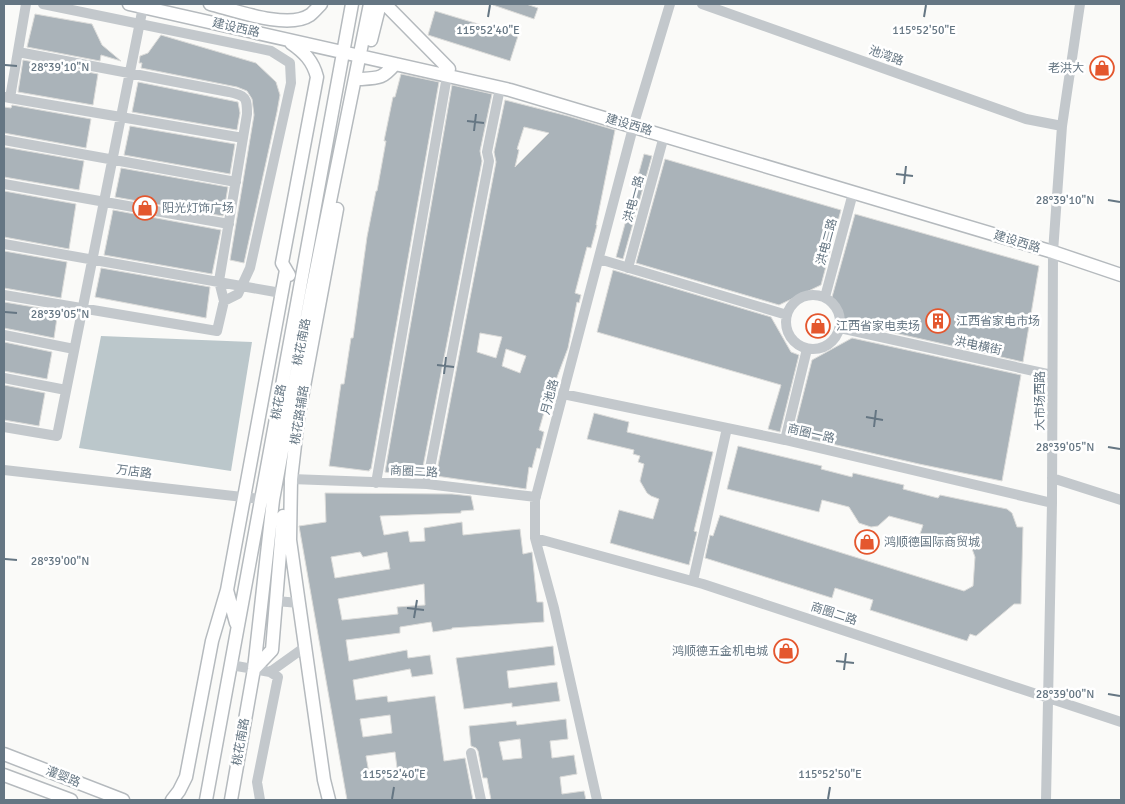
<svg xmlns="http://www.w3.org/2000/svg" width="1125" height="804" font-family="Signika,'Noto Sans SC',sans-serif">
  <rect width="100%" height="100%" fill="#fafaf8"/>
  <path fill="#bbc7cb" d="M101 336 252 342 231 471 79 448Z"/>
  <path fill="#aab3b9" stroke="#dcdcda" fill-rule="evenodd" d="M493 4H526L538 8 534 19 493 5Z
    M435 11 518 36 510 61 428 35Z
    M35 14 92 24 102 45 121 61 101 55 100 61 27 47Z
    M161 35 256 63 276 82 280 95 277 112 244 263 230 260 254 115 252 99 247 91 237 87 141 68 142 63H139L140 56 148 53Z
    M23 60 98 74 93 105 18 92Z
    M401 74 439 82 371 469H370L369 471 329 466 341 384H344L351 338H353L367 237 376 191H377L386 141H384L393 97H395Z
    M138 82 238 102 240 113 237 130 132 112Z
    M452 85 492 94 480 151 482 161 421 477H413L385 472Z
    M505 100 568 116 615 130 596 225H597L591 248 587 247 575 293 581 295 579 303 577 302 568 348 545 409 539 430 544 432 540 449 537 448 532 468 529 467 526 489 436 476 496 162 494 152ZM524 127 549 133 515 167 519 150 517 149ZM480 333 502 337 496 358 477 352ZM506 349 526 356 520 373 502 366Z
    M12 105 91 119 86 148 4 133V107L11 108Z
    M130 126 235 144 230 174 124 155Z
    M4 147 84 161 79 190 4 177Z
    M644 154 652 156 623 259 616 257Z
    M665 159 841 210 821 285 779 305 636 263Z
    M121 168 228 187 223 216 115 197Z
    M4 191 76 204 69 249 4 237Z
    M113 210 221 230 212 274 104 255Z
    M855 214 1039 266 1023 362 846 322 832 297Z
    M4 251 67 262 61 298 4 288Z
    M101 268 210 287 206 318 95 297Z
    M613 270 771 317 791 352 799 355 780 432 768 429 781 385 597 332Z
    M4 302 58 311 54 338 4 328Z
    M852 338 1021 375 1002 481 919 464 793 435 812 360Z
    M4 342 52 352 47 379 4 371Z
    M4 385 45 393 39 426 4 420Z
    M594 413 629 422 627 432 713 452 694 531 697 532 689 565 610 543 619 510 653 519 659 499 651 496 647 493 640 481 644 464 638 462 640 456 633 454 634 450 587 439Z
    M738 446 822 466 821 469 852 477 853 473 904 485 903 489 938 498 940 495 1007 509 1012 513 1017 527H1023L1021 604H1014L976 636 970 634 967 641 870 610 873 600 835 588 832 598 705 558 710 535 713 536 720 515 964 591 973 586 975 557 971 546 920 534 923 525 889 516 878 526 871 527 859 523 849 507 822 500 819 512 727 489Z
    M325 493 452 494 471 496 474 510 461 511V513L380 516 384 535 408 531 410 542 425 541 424 528 462 522 463 535 520 529 523 554 532 552 537 602H543L544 622 452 628V629L433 632 431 622 400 627V633L346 640 349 661 407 650 408 658 430 655 433 674 412 677 410 669 353 680 356 700 387 696 388 702 435 696 444 761 465 758 473 800H347L299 526 326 522ZM360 552 363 557 387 552 390 569 335 578 331 557ZM424 584 425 605 397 607 398 614 342 620 338 599ZM390 715 392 733 363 737 360 719ZM395 752 397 768 369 773 366 756Z
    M553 646 555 665 507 671 509 688 557 682 560 701 512 707V703L464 709 456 658Z
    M566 719 568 739 550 741 552 758 574 755 577 774 560 777 562 794 584 791 586 800H491L487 778H483L478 751 476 748 471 746 469 726 516 721 517 725ZM520 739 522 758 503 760 499 742Z"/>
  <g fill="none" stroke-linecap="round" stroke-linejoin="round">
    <g stroke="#b5babe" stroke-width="15">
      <path id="major" d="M129 4 510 90 1053 252 1121 275
        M210 4C234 10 288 30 310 15 314 12 318 7 321 4
        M385 4 449 69
        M371 40 380 4
        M361 79C380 78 383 78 395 64
        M289 275 282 263 317 77C313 61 304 52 291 43
        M236 623 227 590 286 270
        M254 669 272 650 283 516
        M4 754 123 800
        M4 775 71 800
        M172 800 179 791 186 777 212 641 227 590
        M206 800 352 4
        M231 800 254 669 273 500 311 295 370 4
        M329 800 324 780 290 540 291 479 298 419 337 209"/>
    </g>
    <path stroke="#c3c8cc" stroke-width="10" d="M702 4 1026 119 1062 126
      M18 52 229 92C246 96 247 97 247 114L219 281 224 301
      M5 97 10 98 26 4
      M10 98 243 138
      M4 140 236 182
      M4 184 229 224
      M4 244 281 293
      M599 259 787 315
      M628 268 664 136
      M786 322a27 27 0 1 1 54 0a27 27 0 1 1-54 0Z
      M4 295 217 331 224 301 238 294 250 268 291 83 290 63 271 51 43 4
      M825 297 853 193
      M840 328 1052 375
      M4 335 74 349
      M4 378 66 390
      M563 394 785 440 1052 503
      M4 427 57 436 143 7
      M785 440 807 349
      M4 470 261 499
      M1052 478 1121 500
      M291 479 427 484 536 497
      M376 483 447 76
      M427 484 489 161 487 152 500 88
      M535 538 703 584 1121 722
      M693 581 727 428
      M276 601 299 603
      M231 665 270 672 305 647
      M471 753 481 800
      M260 800 257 782 278 677 270 672
      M597 800 554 608 535 538V500L635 120 670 4
      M1046 800 1052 503 1053 252 1062 126 1080 4"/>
    <use href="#major" stroke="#fff" stroke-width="12"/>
  </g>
  <path fill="none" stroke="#657683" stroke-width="2" d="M488 17 490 5M924 17 926 5M5 65 17 66M467 121 484 123M474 131 476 114M896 174 913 176M904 184 906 166M1108 200 1120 202M5 312 17 313M437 365 454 367M444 374 446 357M866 417 883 420M874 427 876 410M1108 447 1120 449M5 559 17 560M407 608 424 610M414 618 417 600M836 661 854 663M844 670 846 653M1108 694 1120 696M392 799 394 787M828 799 830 787"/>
  <defs>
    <g id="shop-ring" transform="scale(1.25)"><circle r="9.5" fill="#fff" stroke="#e4572e" stroke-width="1.5"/><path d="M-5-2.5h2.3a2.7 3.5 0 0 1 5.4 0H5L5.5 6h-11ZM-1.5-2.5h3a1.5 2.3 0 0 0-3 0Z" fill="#e4572e"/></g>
    <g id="building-ring" transform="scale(1.25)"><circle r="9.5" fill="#fff" stroke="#e4572e" stroke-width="1.5"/><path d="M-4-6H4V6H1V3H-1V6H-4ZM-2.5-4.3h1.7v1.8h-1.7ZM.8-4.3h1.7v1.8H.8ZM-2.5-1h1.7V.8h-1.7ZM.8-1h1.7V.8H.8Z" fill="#e4572e"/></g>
  </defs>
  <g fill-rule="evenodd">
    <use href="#shop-ring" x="1102" y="68"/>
    <use href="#shop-ring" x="145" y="208"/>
    <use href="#building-ring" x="938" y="321"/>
    <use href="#shop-ring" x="818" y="326"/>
    <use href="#shop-ring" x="867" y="542"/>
    <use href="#shop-ring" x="786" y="651"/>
  </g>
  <g text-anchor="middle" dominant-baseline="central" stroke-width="5" stroke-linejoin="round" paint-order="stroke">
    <g font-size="12" fill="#657683" stroke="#fff">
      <text transform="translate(236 28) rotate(13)">建设西路</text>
      <text transform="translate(886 56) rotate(20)">池湾路</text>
      <text transform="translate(629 125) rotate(16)">建设西路</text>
      <text transform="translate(634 199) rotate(-75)">洪电一路</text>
      <text transform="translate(827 242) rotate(-75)">洪电二路</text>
      <text transform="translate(1017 242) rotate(17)">建设西路</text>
      <text transform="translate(302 342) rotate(-79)">桃花南路</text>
      <text transform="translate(978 346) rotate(12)">洪电横街</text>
      <text transform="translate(550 397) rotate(-75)">月池路</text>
      <text transform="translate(1040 401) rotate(-90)">大市场西路</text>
      <text transform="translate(279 402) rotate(-80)">桃花路</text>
      <text transform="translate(300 415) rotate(-81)">桃花路辅路</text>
      <text transform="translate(811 434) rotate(13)">商圈一路</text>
      <text transform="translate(134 472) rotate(7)">万店路</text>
      <text transform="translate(414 472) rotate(3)">商圈二路</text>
      <text transform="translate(834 614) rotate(18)">商圈二路</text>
      <text transform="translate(241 742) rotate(-80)">桃花南路</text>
      <text transform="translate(63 777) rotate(21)">灌婴路</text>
    </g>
    <g font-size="12" fill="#657683" stroke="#fff" text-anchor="start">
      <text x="1084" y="68" text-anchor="end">老洪大</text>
      <text x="162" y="208">阳光灯饰广场</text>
      <text x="956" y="321">江西省家电市场</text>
      <text x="836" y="326">江西省家电卖场</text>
      <text x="884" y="542">鸿顺德国际商贸城</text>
      <text x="768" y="651" text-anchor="end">鸿顺德五金机电城</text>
    </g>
  </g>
  <g font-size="12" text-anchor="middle" fill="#657683" stroke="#fff" stroke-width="5" stroke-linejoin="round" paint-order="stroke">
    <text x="488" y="34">115°52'40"E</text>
    <text x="924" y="34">115°52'50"E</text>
    <text x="60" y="71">28°39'10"N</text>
    <text x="1065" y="204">28°39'10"N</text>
    <text x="60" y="318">28°39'05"N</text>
    <text x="1065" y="451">28°39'05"N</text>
    <text x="60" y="565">28°39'00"N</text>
    <text x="1065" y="698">28°39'00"N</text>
    <text x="394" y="778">115°52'40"E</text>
    <text x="830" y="778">115°52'50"E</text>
  </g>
  <rect width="1125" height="804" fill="none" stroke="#657683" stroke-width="10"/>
</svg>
